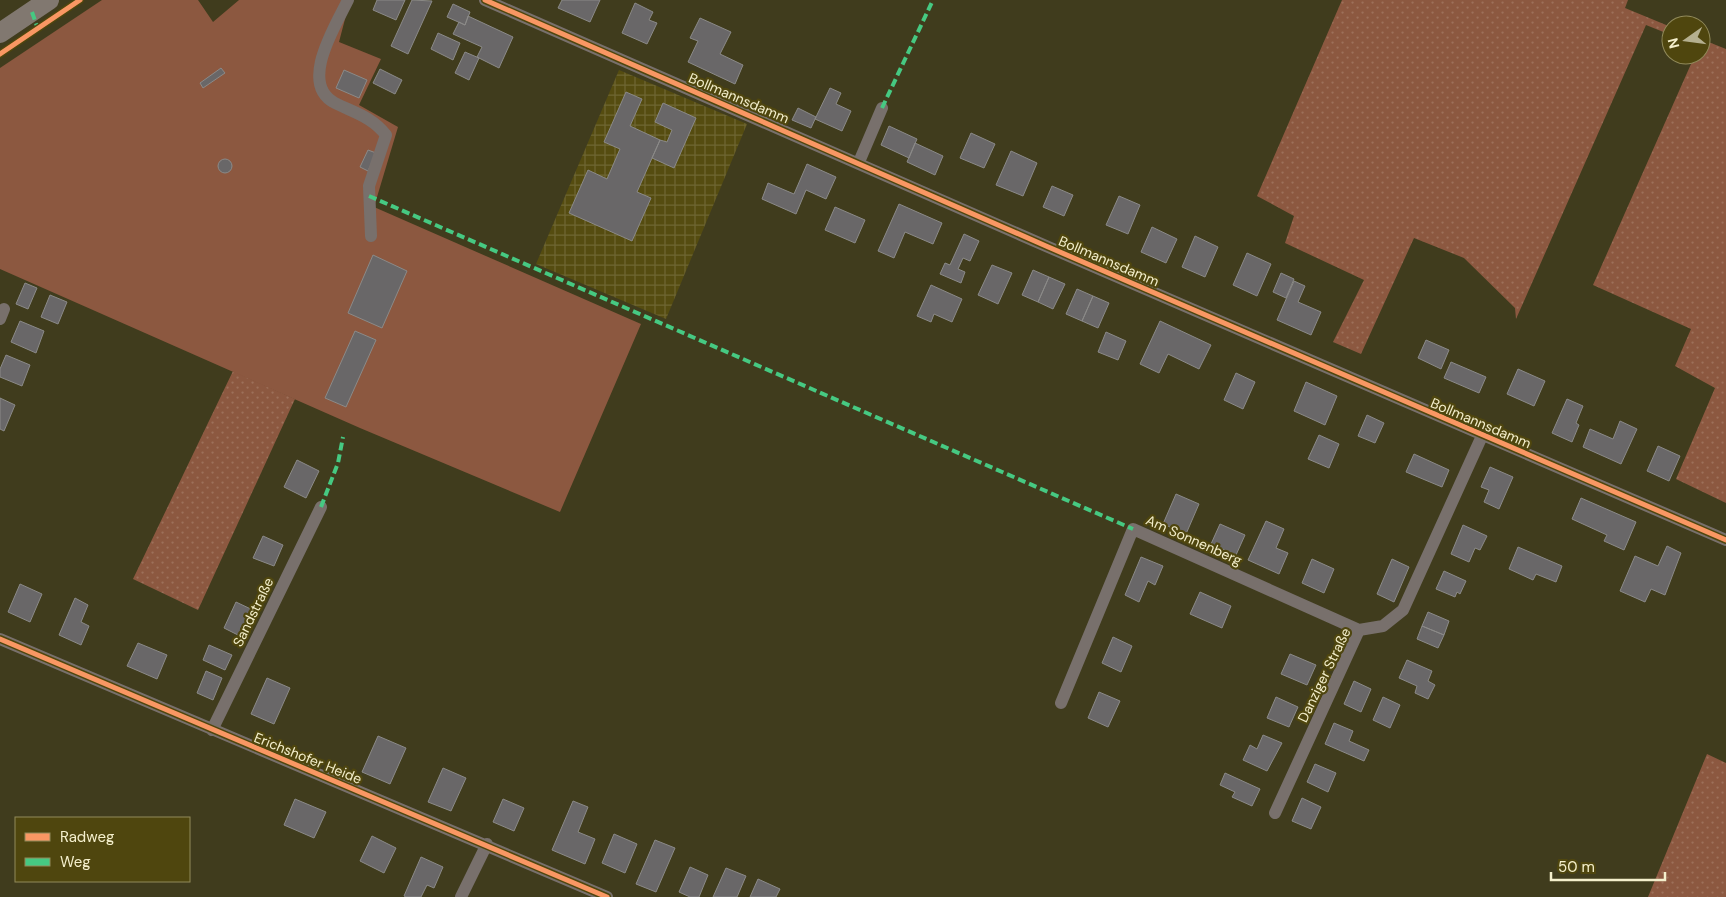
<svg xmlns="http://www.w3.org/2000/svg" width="1726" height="897" font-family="'DM Sans',sans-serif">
  <defs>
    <pattern id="industrial-grid" width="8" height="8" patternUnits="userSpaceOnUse" patternTransform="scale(1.25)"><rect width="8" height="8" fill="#554c10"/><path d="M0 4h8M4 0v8" fill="none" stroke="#6e6632"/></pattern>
    <pattern id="grass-dots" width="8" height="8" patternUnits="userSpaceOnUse" patternTransform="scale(1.25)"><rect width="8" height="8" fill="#8c5840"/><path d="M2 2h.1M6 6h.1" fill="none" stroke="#9d705a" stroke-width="1.8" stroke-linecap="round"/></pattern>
  </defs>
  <rect width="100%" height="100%" fill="#403c1d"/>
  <path fill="url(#industrial-grid)" d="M619 70 747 124 666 319 536 264Z"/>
  <path fill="url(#grass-dots)" d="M1342 0H1628L1625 8 1671 27V35L1646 25 1516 319 1515 308 1464 258 1414 238 1361 354 1333 342 1364 280 1285 243 1294 216 1257 196Z
    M1701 39 1726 49V503L1676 479 1715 388 1675 366 1691 329 1593 285 1695 55H1701Z
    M233 371 295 399 198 610 133 579Z
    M1707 754 1726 763V897H1648Z"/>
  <path fill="#8c5840" d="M102 0H198L213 22 239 0H350L339 42 381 59 359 105 398 127 374 207 641 324 560 512 360 428 0 269V68Z"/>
  <path fill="#696768" stroke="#8b8a88" d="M377 0H405L396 20 373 10Z
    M412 0 432 1 408 54 391 46Z
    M562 0H600L590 22 558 8Z
    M635 3 653 12 649 20 657 23 647 44 622 33Z
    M453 4 470 12 465 25 447 17Z
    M468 16 513 37 499 68 477 57 482 47 453 34 459 22 465 25Z
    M700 18 731 32 720 54 743 65 735 84 688 62 698 41 690 38Z
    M438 33 460 43 453 60 431 49Z
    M465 52 479 58 469 80 455 73Z
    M221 68 225 73 203 88 200 83Z
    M380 69 402 80 395 94 373 83Z
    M344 70 367 80 359 98 336 88Z
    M830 88 841 93 836 104 851 111 842 131 815 119Z
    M626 92 642 99 630 126 660 140 637 192 651 198 632 241 569 213 588 170 607 179 620 149 604 142Z
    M663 103 696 118 674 168 652 158 660 140 667 142 672 130 655 122Z
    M798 108 816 117 811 128 792 120Z
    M889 126 917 139 909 158 881 145Z
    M971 133 995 144 984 168 960 158Z
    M915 143 943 156 935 175 907 162Z
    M368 150 376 153 368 171 360 167Z
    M1011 151 1037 163 1023 196 996 185Z
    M218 166a7 7 0 1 1 14 0a7 7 0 1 1-14 0Z
    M807 164 836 177 826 199 806 190 796 214 762 199 768 183 794 194Z
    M1052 186 1073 195 1064 216 1043 207Z
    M1119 196 1140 205 1128 234 1106 225Z
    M899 204 942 223 933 244 905 232 894 258 878 251Z
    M835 207 865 220 855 243 825 230Z
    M1152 227 1177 239 1166 263 1141 252Z
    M964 234 979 241 970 261 963 258 958 269 965 272 961 283 940 274 945 263 950 265Z
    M1195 236 1218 247 1205 277 1182 267Z
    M1247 253 1271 264 1257 296 1233 285Z
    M373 255 407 271 382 328 348 313Z
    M992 265 1012 273 998 304 978 295Z
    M1033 270 1049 277 1038 302 1022 295Z
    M1281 273 1294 279 1286 298 1273 292Z
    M1049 277 1065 284 1053 309 1038 302Z
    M1294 281 1305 286 1298 302 1321 312 1311 335 1277 320Z
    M25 283 37 288 28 309 16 304Z
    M931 285 962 299 952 322 934 314 931 322 917 316Z
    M1077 289 1093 296 1082 321 1066 314Z
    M50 295 67 302 58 324 41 317Z
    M1093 296 1109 303 1098 328 1082 321Z
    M20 321 44 331 36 353 11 342Z
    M1160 321 1211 345 1199 369 1168 354 1159 373 1140 364Z
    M355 331 376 340 346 407 325 398Z
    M1106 332 1126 341 1118 360 1098 352Z
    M1426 340 1449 350 1441 369 1418 358Z
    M6 355 30 365 22 386 0 377V369Z
    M1451 362 1486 377 1479 393 1444 378Z
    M1518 369 1545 381 1534 406 1507 394Z
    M1236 373 1255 382 1243 409 1224 400Z
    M1306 382 1337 396 1325 425 1294 411Z
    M0 398 15 405 4 431 0 429Z
    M1567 399 1583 406 1576 423 1579 425 1572 442 1552 433Z
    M1367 415 1384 423 1375 443 1358 436Z
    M1620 421 1637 429 1621 464 1583 447 1590 429 1613 439Z
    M1319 435 1339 444 1329 468 1308 459Z
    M1658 446 1680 456 1669 481 1647 471Z
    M1414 454 1449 470 1442 487 1406 472Z
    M297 460 319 471 306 498 284 487Z
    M1490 467 1513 477 1499 509 1484 502 1489 490 1481 487Z
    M1176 494 1199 504 1186 534 1163 524Z
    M1581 498 1636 522 1624 550 1604 541 1607 535 1572 519Z
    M1266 521 1284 529 1276 548 1288 553 1279 574 1248 560Z
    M1220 524 1245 535 1236 555 1211 544Z
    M1463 525 1487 536 1480 550 1475 548 1469 562 1451 554Z
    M263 536 283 545 274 566 253 558Z
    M1667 546 1681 553 1665 595 1651 589 1645 602 1620 591 1635 556 1658 566Z
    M1518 547 1562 566 1556 582 1536 574 1533 580 1509 569Z
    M1141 557 1163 566 1155 585 1148 581 1139 602 1125 595Z
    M1312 559 1334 569 1324 593 1302 583Z
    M1392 559 1409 567 1394 602 1377 594Z
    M1444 571 1466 581 1460 594 1457 592 1455 597 1436 589Z
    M20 584 42 594 30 622 8 612Z
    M1200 592 1231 606 1222 628 1190 614Z
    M75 598 88 605 81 622 89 626 81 645 59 635Z
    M236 602 255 611 242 637 224 628Z
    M1428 612 1449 621 1444 635 1422 626Z
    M1422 626 1444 635 1438 648 1417 639Z
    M1113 637 1132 646 1121 672 1102 663Z
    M138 643 167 655 157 679 127 666Z
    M209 645 232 655 225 670 203 660Z
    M1290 654 1316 665 1307 685 1281 674Z
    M1407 660 1432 671 1428 681 1435 685 1428 699 1415 693 1417 686 1399 678Z
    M206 671 222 678 213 700 197 693Z
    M267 678 290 688 274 724 251 714Z
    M1354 681 1371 689 1361 712 1344 704Z
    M1099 692 1120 701 1108 727 1088 718Z
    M1276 697 1298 707 1289 727 1267 718Z
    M1383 697 1400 705 1390 728 1373 720Z
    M1334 723 1353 731 1349 741 1369 750 1364 761 1325 744Z
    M1263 735 1282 743 1267 771 1243 760 1250 745 1257 749Z
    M378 736 406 748 390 784 362 772Z
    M1315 764 1336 773 1328 792 1307 782Z
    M443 768 466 778 451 811 428 802Z
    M1225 773 1260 789 1252 806 1232 797 1235 792 1220 785Z
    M1302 798 1321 807 1311 829 1292 821Z
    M295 799 326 812 314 838 284 825Z
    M503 799 524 808 514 831 493 822Z
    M573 801 588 807 578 832 595 839 585 864 552 850Z
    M614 834 637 844 625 873 602 863Z
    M372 836 396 848 384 873 360 861Z
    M655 840 675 848 656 892 636 884Z
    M421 857 443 867 434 888 427 885 421 897H406L404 896Z
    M690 867 708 875 699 897H690L679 892Z
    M726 868 746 876 737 897H713Z
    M758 879 780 889 776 897H750Z"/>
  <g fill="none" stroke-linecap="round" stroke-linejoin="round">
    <path stroke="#78706c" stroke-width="12" d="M348 0C336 25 298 84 335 103 355 113 372 117 386 135L369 186 371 236
      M485 0 1046 246 1726 540
      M859 162 882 108
      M0 319 4 309
      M0 639 607 897
      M1061 703 1133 529 1359 630
      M212 730 321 507
      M1275 813 1359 630 1383 626 1403 610 1482 436
      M461 897 487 844"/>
    <path stroke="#817870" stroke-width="20" d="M0 33 49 0"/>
    <path stroke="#46c982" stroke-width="4" stroke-dasharray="8 4" stroke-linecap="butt" d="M32 12 38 29
      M882 108 933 0
      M369 196 1133 529
      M321 507 338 463 343 437"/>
    <g stroke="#4f460e" stroke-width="8">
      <path id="cycleway" d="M485 0 1046 246 1726 540
        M0 54 80 0
        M0 639 607 897"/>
    </g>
    <use href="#cycleway" stroke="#f99763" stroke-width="5"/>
  </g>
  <g text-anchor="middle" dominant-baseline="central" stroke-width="4.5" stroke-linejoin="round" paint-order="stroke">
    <g font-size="14" fill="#f4efcc" stroke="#4f460e">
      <text transform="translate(739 98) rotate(23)">Bollmannsdamm</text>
      <text transform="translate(1109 261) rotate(23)">Bollmannsdamm</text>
      <text transform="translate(1481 423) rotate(23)">Bollmannsdamm</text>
      <text transform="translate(1194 540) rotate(24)">Am Sonnenberg</text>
      <text transform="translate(253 612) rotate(-64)">Sandstraße</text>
      <text transform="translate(1324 675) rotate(-64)">Danziger Straße</text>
      <text transform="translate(308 758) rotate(22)">Erichshofer Heide</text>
    </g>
  </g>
  <rect x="15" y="817" width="175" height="65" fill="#4f460e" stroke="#918a5a"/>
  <rect x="25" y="833" width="25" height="8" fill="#f99763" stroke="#918a5a"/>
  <text x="60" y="842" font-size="15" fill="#f4efcc">Radweg</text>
  <rect x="25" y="858" width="25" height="8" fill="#46c982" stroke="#918a5a"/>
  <text x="60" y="867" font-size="15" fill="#f4efcc">Weg</text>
  <g transform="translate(1686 40) rotate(256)"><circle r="24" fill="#4f460e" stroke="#918a5a"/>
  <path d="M0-4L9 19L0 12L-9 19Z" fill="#b5b08f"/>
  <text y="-8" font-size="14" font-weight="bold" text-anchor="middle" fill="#f4efcc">N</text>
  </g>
  <path d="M1551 872v8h114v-8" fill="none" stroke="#f4efcc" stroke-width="2.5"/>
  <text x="1558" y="872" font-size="15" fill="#f4efcc" stroke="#4f460e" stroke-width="4" paint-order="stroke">50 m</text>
</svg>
